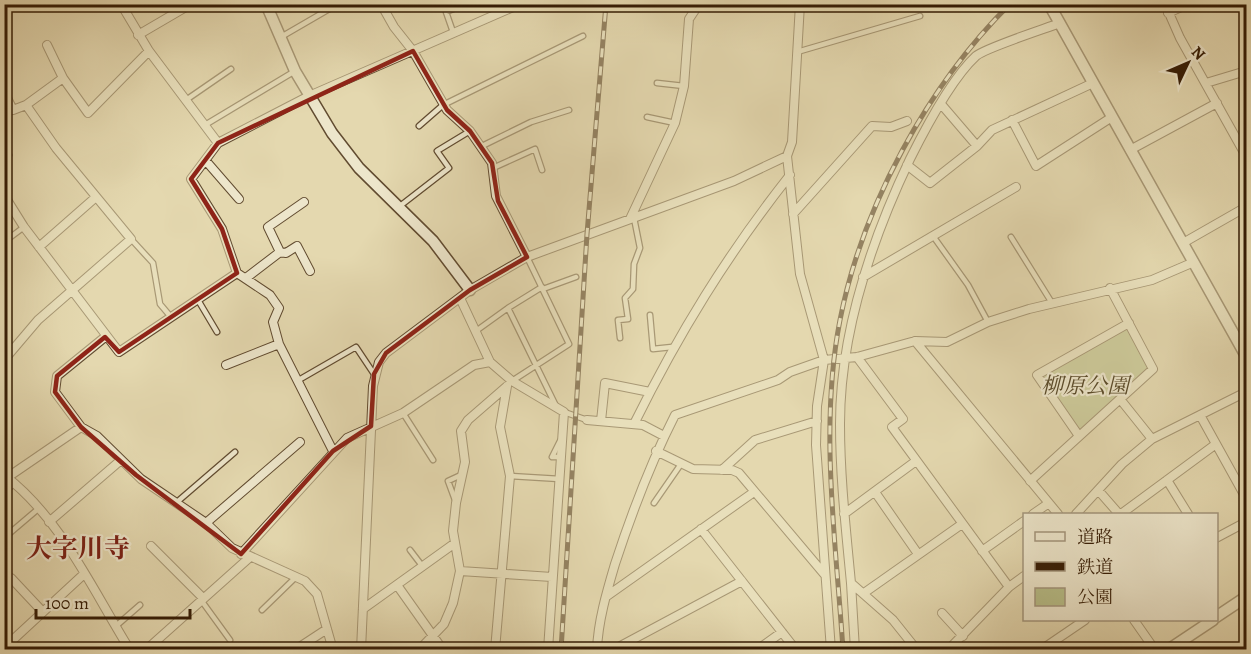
<svg xmlns="http://www.w3.org/2000/svg" width="1251" height="654" font-family="Alegreya,'Noto Serif JP',serif">
  <rect width="100%" height="100%" fill="#e4d8af"/>
  <filter id="stains"><feTurbulence type="fractalNoise" baseFrequency=".00333" numOctaves="4"/><feColorMatrix values="0 0 0 0 .2 0 0 0 0 .09 0 0 0 0 .02 0 0 0 .5 -.17"/></filter>
  <radialGradient id="worn" r=".72"><stop offset=".6" stop-color="#630" stop-opacity="0"/><stop offset="1" stop-color="#630" stop-opacity=".3"/></radialGradient>
  <path fill="#b7be88" stroke="#766d46" stroke-width="1.5" d="M1129 323 1153 369 1079 436 1037 375Z"/>
  <g fill="none" stroke-linecap="round" stroke-linejoin="round">
    <g stroke="#614b30" stroke-width="7">
      <path id="service" d="M453 32 446 12 463 5
        M281 37 331 8
        M797 52 920 16
        M657 83 684 86
        M186 100 231 69
        M647 117 675 123
        M205 125 295 71
        M419 126 443 105 583 36
        M482 146 531 122 569 110
        M4 159 9 155
        M493 168 535 149 542 170
        M400 206 449 168 437 151 470 131
        M4 214 15 211
        M933 236 968 285 988 322
        M1011 237 1052 303
        M131 239 153 263 160 304 171 317
        M4 242 24 227
        M543 289 576 277
        M198 300 217 332
        M508 308 542 287
        M650 315 653 349 672 347
        M476 331 508 308 556 406
        M620 338 618 320 628 319 625 298 633 289 634 264 640 248 634 218
        M297 381 356 347 374 374
        M512 381 569 344 527 257
        M564 412 587 420
        M403 413 433 460
        M560 441 552 457H561
        M510 476 560 479
        M4 492 14 484
        M455 500 448 481 461 475
        M177 502 235 452
        M654 503 681 464
        M4 538 38 509
        M410 550 423 567
        M201 600 230 640
        M262 610 296 577
        M116 626 140 605"/>
    </g>
    <g stroke="#614b30" stroke-width="10">
      <path id="minor" d="M381 4 394 27 413 51 447 110 470 131 492 163 496 196 527 257
        M800 4 792 142 787 156 800 274 824 360 817 406 816 445 831 650
        M1165 4 1180 38 1246 156
        M1168 13 1188 4
        M138 35 191 4
        M47 45 63 78
        M1206 83 1246 71
        M4 92 13 110 26 105 63 78 88 113 149 51
        M941 104 977 146
        M1012 120 1036 166 1112 117
        M218 143 309 96 520 4
        M1130 150 1217 103
        M206 161 239 199
        M907 165 930 183 977 146 992 130 1093 83
        M4 195 24 227 119 352 237 273 222 229 191 179 218 143 149 51 121 4
        M793 214 872 126 891 127 907 121
        M630 219 675 123 684 86 689 19 699 4
        M1183 243 1246 207
        M39 247 96 197
        M280 252 286 253 297 246 310 271
        M237 273 270 295 279 308 273 322 279 344 333 451
        M863 277 1016 187
        M246 278 280 252 268 227 304 202
        M105 337 57 376 55 392 81 427 97 436 141 479 206 523 232 548 305 581 317 594 333 650
        M915 341 947 342 988 322 1029 309 1152 280 1194 262
        M857 357 903 419 892 427 1009 587
        M4 360 38 320 131 239 56 148 26 105
        M490 362 512 381 564 412 548 650
        M226 365 279 344
        M1120 399 1152 439
        M1200 415 1246 498
        M587 420 643 425 664 436
        M601 421 605 383 650 392
        M634 424C679 333 727 255 790 175
        M1079 436 1037 375 1129 323
        M656 451 693 469 732 470 739 473 825 575
        M722 470 755 440 817 421
        M4 475C61 518 93 591 130 650
        M8 477 81 427
        M1167 480 1188 514
        M1030 481 1153 369 1110 288
        M1098 490 1119 514
        M875 492 918 554
        M844 514 916 461
        M1033 514 1049 503
        M1076 514 1122 464 1152 439 1246 392
        M1121 514 1216 444
        M49 522 121 460
        M206 523 300 442
        M701 529 796 650
        M1216 538 1246 522
        M151 546 203 598
        M982 551 1024 521
        M241 554 347 438 403 413 474 365 490 362 460 298
        M460 571 552 577
        M11 578 42 611
        M851 583 855 650
        M397 585 443 650
        M864 593 962 524
        M607 596 754 492
        M363 609 455 543
        M942 613 963 636
        M1134 620 1155 650
        M4 648 84 574
        M146 650 249 558
        M295 650 327 629
        M361 650 373 386 379 362 386 353 470 290 527 257 734 181 787 156
        M419 650 444 624 453 603 460 571 453 531 456 503 465 462 461 431 468 420 506 387
        M495 650 510 476 500 427 507 386
        M597 650C598 621 607 591 615 564 632 512 650 464 675 415L778 380 790 372 824 360 857 357 915 341 1058 514
        M613 650 742 581
        M757 650 782 632
        M917 650 893 620 851 583C846 530 840 477 840 424 840 332 871 241 910 159 925 129 951 79 976 56 985 48 1044 29 1060 23
        M948 650 1009 587 1024 576
        M1041 650 1085 620"/>
    </g>
    <g stroke="#614b30" stroke-width="13">
      <path id="tertiary" d="M266 4 295 71 332 133 359 168 433 241 470 290
        M1049 4 1246 356
        M1216 617 1246 597
        M1168 650 1213 620"/>
    </g>
    <use href="#service" stroke="#ede6cb" stroke-width="4.5"/>
    <use href="#minor" stroke="#ede6cb" stroke-width="8"/>
    <use href="#tertiary" stroke="#ede6cb" stroke-width="10"/>
    <g stroke="#351c05" stroke-width="5">
      <path id="rail" d="M561 650 587 234 606 4
        M843 650C836 541 819 427 840 320 862 207 928 85 1010 4"/>
    </g>
    <use href="#rail" stroke="#ede6cb" stroke-width="3" stroke-dasharray="9" stroke-linecap="butt"/>
  </g>
  <path d="M0 0H1251V654H0ZM413 51 447 110 470 131 492 163 498 201 527 257 470 290 386 353 374 374 371 426 333 451 241 554 136 475 81 427 55 392 57 376 105 337 119 352 237 273 222 229 191 179 218 143Z" fill="#e4d8af" fill-opacity=".55" fill-rule="evenodd"/>
  <path fill="none" stroke="#8f2418" stroke-width="4.5" stroke-linejoin="round" d="M413 51 447 110 470 131 492 163 498 201 527 257 470 290 386 353 374 374 371 426 333 451 241 554 136 475 81 427 55 392 57 376 105 337 119 352 237 273 222 229 191 179 218 143Z"/>
  <g text-anchor="middle" dominant-baseline="central" stroke-width="4.5" stroke-linejoin="round" paint-order="stroke">
    <g font-size="22" font-style="italic" fill="#5c4d2c" stroke="#ede6cb">
      <text x="1085" y="386">柳原公園</text>
    </g>
    <g font-size="26" font-weight="bold" fill="#7a1f14" stroke="#ede6cb">
      <text x="78" y="548">大字川寺</text>
    </g>
  </g>
  <rect width="1251" height="654" fill="none" stroke="#e4d8af" stroke-width="24"/>
  <rect x="6" y="6" width="1239" height="642" fill="none" stroke="#351c05" stroke-width="3"/>
  <rect x="12" y="12" width="1227" height="630" fill="none" stroke="#351c05" stroke-width="1.5"/>
  <rect x="1023" y="513" width="195" height="108" fill="#ede6cb" stroke="#a3957c" stroke-width="1.5"/>
  <rect x="1035" y="532" width="30" height="9" fill="#ede6cb" stroke="#a3957c" stroke-width="1.5"/>
  <text x="1077" y="543" font-size="18" fill="#351c05">道路</text>
  <rect x="1035" y="562" width="30" height="9" fill="#351c05" stroke="#a3957c" stroke-width="1.5"/>
  <text x="1077" y="573" font-size="18" fill="#351c05">鉄道</text>
  <rect x="1035" y="588" width="30" height="18" fill="#b7be88" stroke="#a3957c" stroke-width="1.5"/>
  <text x="1077" y="603" font-size="18" fill="#351c05">公園</text>
  <g transform="translate(1188 63) rotate(46)" stroke="#ede6cb" stroke-width="4.5" paint-order="stroke">
  <path d="M0-4.5L10 22L0 15L-10 22Z" fill="#351c05"/>
  <text y="-9" font-size="16" font-weight="bold" text-anchor="middle" fill="#351c05">N</text>
  </g>
  <path d="M36 609v9h154v-9" fill="none" stroke="#351c05" stroke-width="3"/>
  <text x="45" y="609" font-size="18" fill="#351c05" stroke="#ede6cb" stroke-width="4.5" paint-order="stroke">100 m</text>
  <rect width="100%" height="100%" filter="url(#stains)"/>
  <rect width="100%" height="100%" fill="url(#worn)"/>
</svg>
